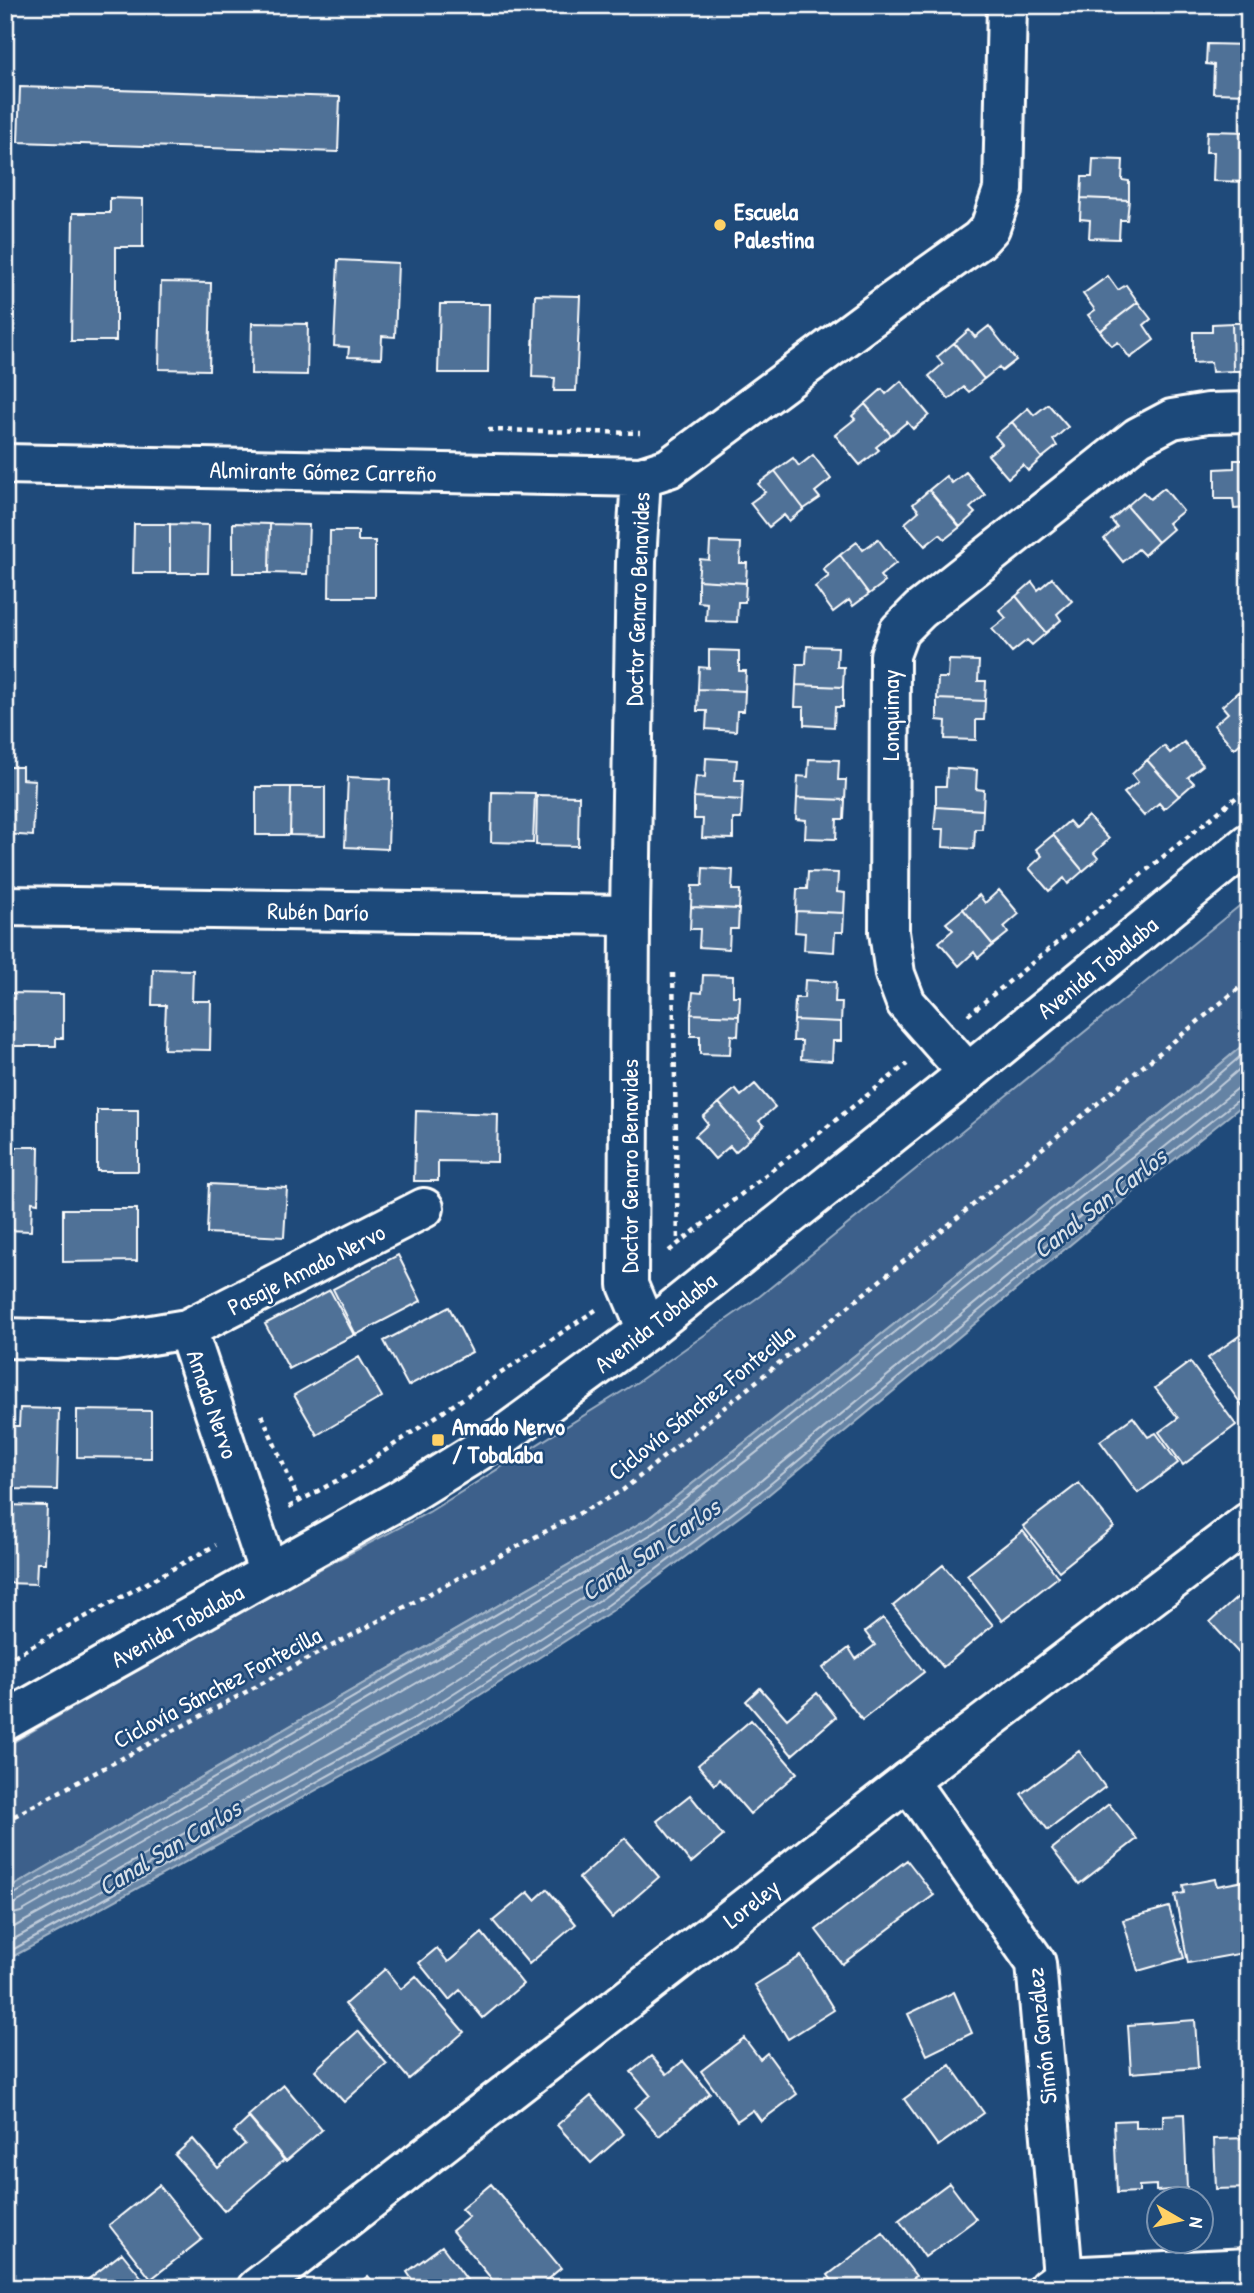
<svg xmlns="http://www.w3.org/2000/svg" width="1254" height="2293" font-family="'Patrick Hand',sans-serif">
  <rect width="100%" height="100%" fill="#1f4a7a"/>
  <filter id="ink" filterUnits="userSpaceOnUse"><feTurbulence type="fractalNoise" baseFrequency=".0143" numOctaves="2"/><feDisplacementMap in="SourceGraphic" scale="14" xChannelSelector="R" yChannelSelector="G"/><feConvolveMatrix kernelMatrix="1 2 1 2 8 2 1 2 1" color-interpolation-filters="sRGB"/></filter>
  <g filter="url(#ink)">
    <path fill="#3c618b" stroke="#9eb0c5" stroke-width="2" d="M1249 898V1040L1185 1094 649 1518 5 1891V1747L240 1611 429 1512 639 1381 760 1296Z"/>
    <path fill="#6583a4" stroke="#a3b5c8" stroke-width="2" d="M1249 1040V1100L1146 1182 762 1500 612 1611 422 1732 5 1961V1891L649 1518 1185 1094Z"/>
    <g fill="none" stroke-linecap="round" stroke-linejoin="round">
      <path stroke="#c1cddb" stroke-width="2" d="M5 1897 11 1896 652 1524 1189 1100 1249 1049
        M5 1905 16 1903 657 1531 1195 1107 1249 1061
        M5 1916 21 1912 612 1570 617 1571 616 1575 597 1589 408 1710 5 1932
        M5 1944 413 1719 603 1598 752 1488 1136 1170 1237 1089 1249 1086
        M5 1954 418 1726 608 1605 757 1495 1141 1176 1242 1097 1249 1095"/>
    </g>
    <path fill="#507197" stroke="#fff" stroke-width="2" d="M1207 44 1249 45V94L1213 93 1214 65 1206 64Z
      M20 87 340 97 338 152 18 142Z
      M1207 131 1249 132V182L1213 181 1214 152H1206Z
      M1093 159 1123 160 1122 180 1129 181V200L1081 198 1082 177H1092Z
      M110 198 143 199V247H116V341H71L73 213H110Z
      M1081 198 1129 200 1127 220H1120L1119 239 1089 238 1090 220 1080 219Z
      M338 260 398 263 395 337 382 336 381 358 348 357 349 347 334 346Z
      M1108 276 1118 290 1126 285 1138 302 1100 331 1088 315 1095 310 1083 294Z
      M161 282 211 283 209 370 159 369Z
      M535 295 580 296 576 391H554L555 378 532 377Z
      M1138 302 1151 319 1144 325 1154 340 1130 358 1118 342 1112 346 1100 331Z
      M440 304H489L488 373H438Z
      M252 323 308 324 307 375 251 374Z
      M1232 323H1249V371H1233Z
      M1232 323 1233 371 1212 372 1211 362 1193 363V332H1212V324Z
      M989 326 1016 360 1002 371 999 367 984 379 954 343 969 330 975 337Z
      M954 343 984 379 969 392 964 387 949 399 929 376 943 364 937 357Z
      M901 381 929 415 913 429 907 422 891 435 865 404 882 389 886 394Z
      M865 404 891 435 876 447 879 450 860 465 835 435 855 419 852 416Z
      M1048 404 1068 427 1053 440 1057 446 1042 458 1012 422 1028 408 1034 415Z
      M1012 422 1042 458 1028 471 1023 465 1008 478 988 455 1002 444 995 436Z
      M813 455 831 479 815 492 820 498 804 509 775 471 793 458 799 466Z
      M1234 460H1249V508L1234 509 1233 499H1215V469L1234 468Z
      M775 471 804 509 789 521 784 515 769 527 750 503 765 492 758 484Z
      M966 472 985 495 970 508 975 513 960 527 929 490 946 476 952 483Z
      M1164 488 1183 511 1168 523 1173 529 1158 542 1127 506 1143 492 1150 499Z
      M929 490 960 527 945 539 940 534 925 546 905 523 919 511 913 504Z
      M1127 506 1158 542 1144 555 1138 549 1123 562 1104 539 1117 527 1111 520Z
      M233 523 270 524 269 573H233Z
      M134 524H170V573H133Z
      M170 524 209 525 208 573H170Z
      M270 524 309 525 307 574 269 573Z
      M330 531H358V541H375V597H329Z
      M878 539 896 563 880 576 885 582 869 594 840 555 857 542 863 550Z
      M710 542 741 543 740 563H747L746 583 698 580 700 559 709 560Z
      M840 555 869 594 853 606 849 600 833 612 815 587 829 576 823 569Z
      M1052 578 1072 601 1057 614 1061 620 1046 633 1016 596 1032 582 1038 590Z
      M698 580 746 583 745 602H738L737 622 706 621 707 603 698 602Z
      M1016 596 1046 633 1032 645 1027 640 1012 652 992 629 1006 618 999 610Z
      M807 646 838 647 837 667H844L843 687 796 685 797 664H806Z
      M709 650 739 651V671H746L745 691 698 689 699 667 709 668Z
      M949 660 979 661 978 681H986L985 701 937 699 938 678H948Z
      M1249 683V704L1238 692Z
      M796 685 843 687V707H835L834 727 804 725V707H795Z
      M698 689 745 691 744 711H737L736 731 706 729 707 711H697Z
      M1238 692 1249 704V736L1234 749 1214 725 1228 713 1222 706Z
      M937 699 985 701 984 720H976V740L945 739 946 721 937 720Z
      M1184 742 1203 765 1188 777 1194 783 1179 796 1147 760 1164 746 1170 753Z
      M706 758 737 760 735 780H743L742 800 694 797 696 776 705 777Z
      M809 759 839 760 838 780H846L845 800 797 798 798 776 808 777Z
      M1147 760 1179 796 1164 809 1159 803 1144 816 1124 793 1138 782 1132 774Z
      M5 767H22V779L35 780 33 836 5 834Z
      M947 768 977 770 976 789 984 790 983 810 936 807V786H946Z
      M348 777 390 779 388 849 345 847Z
      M256 787H291L290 835H256Z
      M291 787H325V836L290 835Z
      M492 792 535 793 533 843 491 842Z
      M537 795 579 796 578 846 536 845Z
      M694 797 742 800 741 819H733V839L702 838 703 819H694Z
      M797 798 845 800 844 819H837L836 839 805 838 806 820 796 819Z
      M936 807 983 810 982 829H975L974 849 943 847 944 829H934Z
      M1088 816 1109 839 1094 853 1098 858 1083 871 1053 835 1069 821 1075 828Z
      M1053 835 1083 871 1068 884 1064 878 1049 891 1029 868 1042 856 1036 849Z
      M703 868 733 870 732 890H740L739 909 691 907 692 886H702Z
      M808 872 838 873 837 892 845 893 844 913 796 911 797 889H807Z
      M999 890 1019 914 1004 927 1008 933 993 945 963 909 979 895 985 903Z
      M691 907 739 909 738 929H730L729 949 699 947 700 929H690Z
      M963 909 993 945 978 958 974 952 959 966 939 942 953 930 946 923Z
      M796 911 844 913 843 932H835L834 952 804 950 805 933 795 932Z
      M153 969 193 970 192 1001H211L210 1050 164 1049 166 1005H152Z
      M703 975 733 976V996H740L739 1016 691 1014 693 992 702 993Z
      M805 980 836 982 835 1002H842L841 1022 794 1020 795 998H804Z
      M5 993 63 994V1038H56V1046H7V1083Z
      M691 1014 739 1016 738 1036 731 1035 730 1055 700 1054V1036H691Z
      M794 1020 841 1022V1041H833L832 1061 801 1059 802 1041H793Z
      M755 1084 775 1107 759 1121 764 1126 750 1139 719 1103 735 1089 741 1096Z
      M719 1103 750 1139 735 1152 730 1146 715 1159 695 1136 708 1124 703 1117Z
      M97 1110H138V1171H97Z
      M416 1111 498 1114 497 1162 438 1161V1181H414Z
      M5 1147H39L38 1203 32 1202 31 1231 5 1230Z
      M209 1184 287 1188 284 1237 207 1233Z
      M63 1209H137V1261L63 1262Z
      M398 1255 421 1301 356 1335 333 1289Z
      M330 1290 354 1335 289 1369 265 1324Z
      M449 1307 472 1352 408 1386 384 1341Z
      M1249 1329V1415L1208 1358Z
      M359 1357 382 1397 317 1435 294 1395Z
      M1190 1362 1236 1425 1183 1465 1159 1432 1178 1418 1155 1388Z
      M20 1408 59 1409 57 1490 10 1489 11 1426H19Z
      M77 1410 151 1411V1458L77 1457Z
      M1133 1417 1148 1437 1156 1433 1178 1463 1138 1493 1100 1441Z
      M1079 1483 1114 1527 1059 1571 1023 1526Z
      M5 1505 47 1506 45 1563H37L36 1584 5 1583Z
      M1023 1531 1058 1577 1002 1621 967 1575Z
      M943 1565 993 1625 943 1667 893 1606Z
      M1249 1587V1657L1245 1660 1210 1622Z
      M883 1618 924 1672 862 1720 823 1668 849 1648 856 1659 875 1645 865 1632Z
      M760 1688 787 1719 817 1693 836 1717 792 1755 746 1701Z
      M751 1720 797 1773 750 1814 720 1779 715 1785 698 1765Z
      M1079 1751 1105 1787 1048 1830 1021 1794Z
      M690 1795 723 1836 691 1863 657 1821Z
      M1109 1804 1137 1839 1079 1884 1052 1849Z
      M625 1838 659 1877 612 1918 579 1878Z
      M907 1860 934 1895 842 1964 816 1930Z
      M1215 1879 1217 1886 1249 1880V1952L1188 1963 1175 1895 1184 1893 1183 1885Z
      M547 1889 576 1924 529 1964 493 1921 528 1892 535 1900Z
      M1169 1907 1184 1958 1138 1971 1123 1920Z
      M482 1933 523 1984 483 2018 460 1990 449 2000 419 1963 437 1948 448 1962Z
      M801 1956 834 2010 788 2039 755 1985Z
      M385 1969 401 1989 416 1976 464 2032 409 2079 345 2004Z
      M954 1992 972 2033 927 2055 908 2014Z
      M1195 2020 1198 2068 1131 2073 1128 2025Z
      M358 2031 387 2064 344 2102 315 2070Z
      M744 2038 760 2059 767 2053 797 2094 761 2121 753 2110 737 2121 701 2071Z
      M651 2056 667 2074 683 2061 710 2093 659 2136 635 2108 650 2095 631 2072Z
      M950 2065 984 2113 938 2146 904 2099Z
      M284 2085 322 2130 286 2161 248 2116Z
      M591 2096 624 2134 591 2163 557 2125Z
      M1184 2114 1187 2189 1156 2191V2185L1139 2186V2192L1117 2193 1114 2121 1136 2120V2128L1163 2127V2115Z
      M249 2118 284 2160 224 2211 175 2155 193 2139 218 2168 245 2144 234 2132Z
      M1249 2138V2188L1216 2189 1214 2139Z
      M949 2183 976 2219 925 2257 899 2220Z
      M491 2184 561 2268 537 2288H521L519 2286 516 2288H499L452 2231 469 2217 461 2209Z
      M159 2185 202 2239 151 2279 109 2225Z
      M883 2233 916 2276 901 2288H838L828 2275Z
      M442 2246 473 2288H418L407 2272Z
      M122 2253 146 2283 140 2288H77Z
      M368 2276 378 2288H353Z
      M43 2279 49 2288H31Z"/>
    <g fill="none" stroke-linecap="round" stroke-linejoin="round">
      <g stroke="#fff" stroke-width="44">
        <path id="minor" d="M5 464 641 477 669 468 889 304 979 240 990 228 1003 190 1007 5
          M641 477 636 561 630 915 628 1285 647 1330
          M5 906 630 915
          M968 1073 906 1003 895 974 889 932 890 655 899 631 920 610 1138 437 1172 419 1208 413 1249 412
          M187 1329 269 1574
          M5 1338 115 1341 187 1329 424 1208
          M908 1781 1036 1963 1064 2288
          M1048 2288 1063 2277 1249 2268"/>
      </g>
      <g stroke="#fff" stroke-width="44">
        <path id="tertiary" d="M257 2288 908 1781 1249 1522"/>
      </g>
      <g stroke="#fff" stroke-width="44">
        <path id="secondary" d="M5 1721 399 1500 504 1435 647 1330 968 1073 1249 843"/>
      </g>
      <path stroke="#fff" stroke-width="4.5" stroke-dasharray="5 5" stroke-linecap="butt" d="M488 430 640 433
        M673 973 678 1244
        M968 1015 1249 787
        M669 1251 907 1064
        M262 1415 299 1501
        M289 1507 356 1470 597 1309
        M5 1661 216 1545
        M5 1821 623 1490 1249 980"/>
      <use href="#minor" stroke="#1f4a7a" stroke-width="38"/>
      <use href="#tertiary" stroke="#1f4a7a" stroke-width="38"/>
      <use href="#secondary" stroke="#1f4a7a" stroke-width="38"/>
    </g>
  </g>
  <g fill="#ffd166" stroke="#1f4a7a" stroke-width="2.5">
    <circle cx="720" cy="225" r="7"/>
    <rect x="431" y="1433" width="14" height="14" rx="3.5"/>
  </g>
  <g text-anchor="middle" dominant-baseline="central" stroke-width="5" stroke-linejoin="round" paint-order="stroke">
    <g font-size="24" font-weight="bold" fill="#fff" stroke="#1f4a7a" text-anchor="start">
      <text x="734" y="211">Escuela<tspan x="734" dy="28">Palestina</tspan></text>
      <text x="452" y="1426">Amado Nervo<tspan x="452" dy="28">/ Tobalaba</tspan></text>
    </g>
    <g font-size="24" fill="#fff" stroke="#1f4a7a">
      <text transform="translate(323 471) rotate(1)">Almirante Gómez Carreño</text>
      <text transform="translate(637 599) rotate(-88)">Doctor Genaro Benavides</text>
      <text transform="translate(890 715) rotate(-90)">Lonquimay</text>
      <text transform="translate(318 911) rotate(1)">Rubén Darío</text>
      <text transform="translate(1097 967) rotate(-39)">Avenida Tobalaba</text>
      <text transform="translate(629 1166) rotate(-90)">Doctor Genaro Benavides</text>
      <text transform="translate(306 1269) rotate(-27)">Pasaje Amado Nervo</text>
      <text transform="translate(655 1322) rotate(-38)">Avenida Tobalaba</text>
      <text transform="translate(701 1402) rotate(-39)">Ciclovía Sánchez Fontecilla</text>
      <text transform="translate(213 1404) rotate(71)">Amado Nervo</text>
      <text transform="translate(177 1625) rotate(-29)">Avenida Tobalaba</text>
      <text transform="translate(217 1687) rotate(-28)">Ciclovía Sánchez Fontecilla</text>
      <text transform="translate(751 1903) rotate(-38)">Loreley</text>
      <text transform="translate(1041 2036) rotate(-96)">Simón González</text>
    </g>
    <g font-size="26" font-style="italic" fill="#d8e0e8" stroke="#1f4a7a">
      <text transform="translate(1099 1203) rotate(-38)">Canal San Carlos</text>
      <text transform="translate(650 1549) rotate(-34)">Canal San Carlos</text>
      <text transform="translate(169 1847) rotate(-31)">Canal San Carlos</text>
    </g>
  </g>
  <rect width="1254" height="2293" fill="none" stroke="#1f4a7a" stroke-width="28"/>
  <rect x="14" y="14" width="1226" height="2265" fill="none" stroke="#fff" stroke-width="2.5" filter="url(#ink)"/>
  <g transform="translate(1180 2220) rotate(99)"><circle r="33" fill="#1f4a7a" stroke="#7992af" stroke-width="2"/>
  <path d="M0-5L12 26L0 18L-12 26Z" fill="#ffd166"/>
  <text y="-10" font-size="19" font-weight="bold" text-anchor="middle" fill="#ffffff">N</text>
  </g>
</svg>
